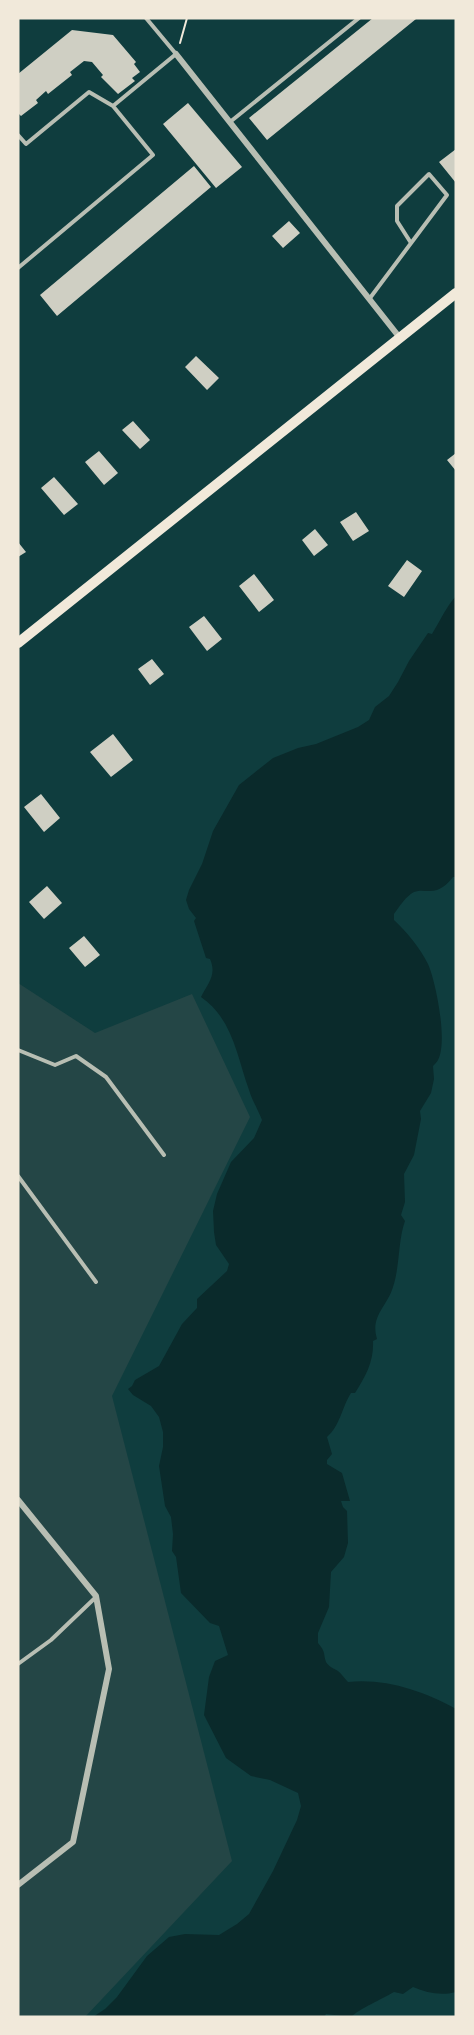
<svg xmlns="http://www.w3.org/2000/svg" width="474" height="2035" font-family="'Roboto Condensed',sans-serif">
  <rect width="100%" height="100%" fill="#0f3d3e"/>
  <path fill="#244646" d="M18 983 95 1033 192 994 250 1117 112 1396 232 1861 85 2017H18Z"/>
  <path fill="#0a2a2b" d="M456 596V877H453C447 885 439 892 428 891 423 891 420 890 414 892 406 896 399 907 394 914V920C407 932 420 948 428 964 436 982 448 1042 438 1060 437 1062 435 1064 433 1066L434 1079 431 1093 420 1111 421 1119 414 1155 404 1174 405 1202 401 1215 405 1221C398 1240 400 1266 393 1287 387 1307 370 1316 377 1339L373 1341C374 1361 366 1376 355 1393H351C342 1407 340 1426 327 1437L332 1454 327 1460V1464L342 1473 350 1501H341L343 1507 347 1511 348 1543 344 1557 331 1572 329 1607 318 1633V1643C326 1653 323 1652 326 1662 329 1667 333 1668 338 1671 342 1674 344 1678 348 1682 385 1678 424 1691 456 1709V1992C441 1996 427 1993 413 1987L403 1994 394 1992C382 1999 359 2009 351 2017L326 2014 324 2017H93L105 2009 117 1997 147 1956 169 1937 185 1934 219 1935 237 1924 249 1914 273 1871 297 1820 301 1806 298 1793 270 1780 251 1776 226 1758 204 1715 209 1677 215 1661 228 1655 219 1626 210 1623 181 1593 176 1557 172 1551 173 1534 171 1517 165 1506 159 1466 163 1447V1432L159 1417 151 1406 133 1395 128 1389 132 1386 135 1380 159 1366 182 1324 197 1308V1299L227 1271 229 1264 216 1245 214 1232 213 1211 217 1194 231 1162 254 1138 262 1120C258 1110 252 1100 249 1090 237 1057 233 1019 201 997 208 983 217 975 210 959L206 958 194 921 196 918 189 909 186 900 189 890 202 864 213 831 239 785 273 758 298 748 316 744 358 727 369 720 375 707 389 696 398 682 409 661 428 633 432 634C440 621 446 607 456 596Z"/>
  <path fill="#cfcfc3" d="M373 18 416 19 267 140 249 118Z
    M72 30 113 35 136 62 134 64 140 72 132 78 135 81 118 94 101 77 103 75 92 62 84 61 70 72 72 75 48 94 46 91 36 100 38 103 21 116 18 113V74Z
    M188 103 242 167 216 188 163 124Z
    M456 149V183L439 162Z
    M194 166 211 187 57 316 40 295Z
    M289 221 300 233 283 248 272 236Z
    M196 356 219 378 207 390 185 367Z
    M133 421 150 440 140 449 122 430Z
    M99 451 118 473 104 485 85 462Z
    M456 453V471L447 460Z
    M54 477 78 504 64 515 41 488Z
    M356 512 369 531 353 541 340 522Z
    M315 529 328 545 314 556 302 540Z
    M18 542 26 552 18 557Z
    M407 560 422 571 404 597 388 586Z
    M254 574 274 600 259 612 239 586Z
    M204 616 222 639 207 651 189 627Z
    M152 659 164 674 150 685 138 669Z
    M113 734 133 760 111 777 90 752Z
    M41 794 60 818 44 832 24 807Z
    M47 886 62 903 44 919 29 902Z
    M84 936 100 955 85 967 69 948Z"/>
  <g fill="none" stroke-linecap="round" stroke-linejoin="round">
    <path stroke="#f1e9da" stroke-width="2" d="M180 43 187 18"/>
    <path stroke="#b8beb3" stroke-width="4" d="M113 106 176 54 146 18
      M230 122 359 18
      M18 135 26 144 89 92 113 106 153 155 18 268
      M370 298 447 195 429 174 397 206V221L411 243
      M18 1050 55 1065 76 1056 106 1077 164 1155
      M18 1176 96 1282
      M18 1664 51 1640 96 1597"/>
    <path stroke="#b8beb3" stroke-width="6" d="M176 54 400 338
      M18 1500 96 1596 109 1669 73 1842 18 1885"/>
    <path stroke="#f1e9da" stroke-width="10" d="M18 643 456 293"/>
  </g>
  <rect width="474" height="2035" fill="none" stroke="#f1e9da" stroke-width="39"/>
</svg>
